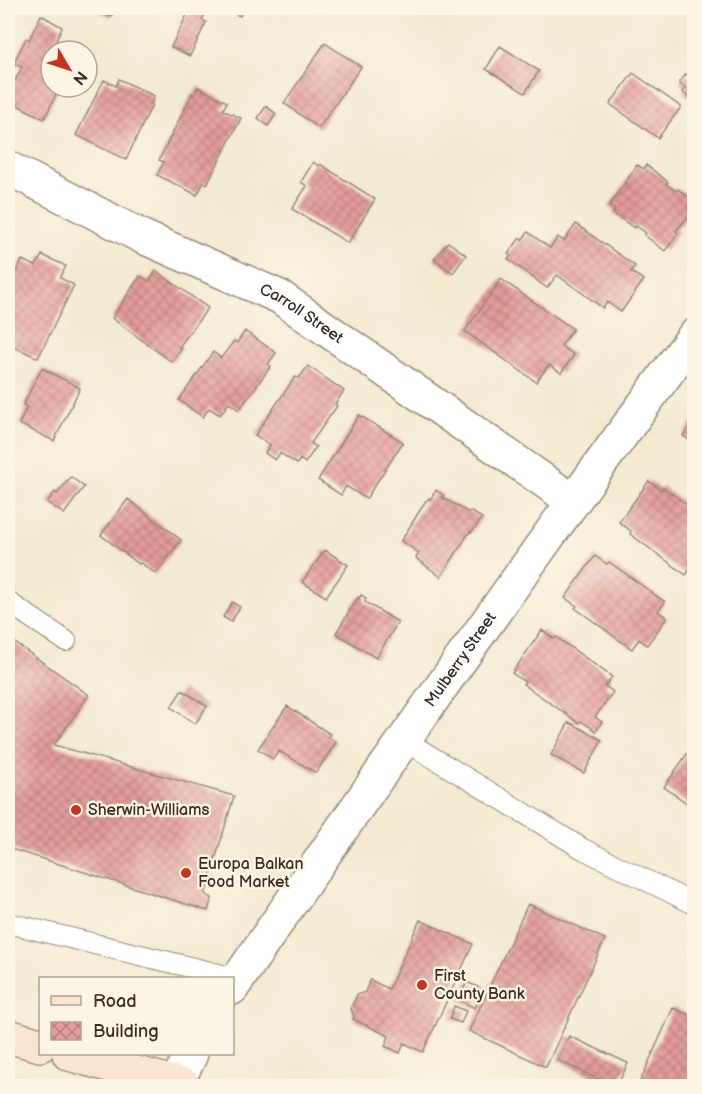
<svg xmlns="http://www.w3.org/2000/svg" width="702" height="1094" font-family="'Balsamiq Sans',sans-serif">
  <defs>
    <pattern id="building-cross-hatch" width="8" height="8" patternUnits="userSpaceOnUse" patternTransform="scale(1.5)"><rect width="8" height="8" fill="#e49c99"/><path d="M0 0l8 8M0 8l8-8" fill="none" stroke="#ba7f7c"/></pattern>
  </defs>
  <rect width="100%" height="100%" fill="#fcf5e5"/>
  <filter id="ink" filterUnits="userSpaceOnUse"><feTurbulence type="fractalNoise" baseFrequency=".0167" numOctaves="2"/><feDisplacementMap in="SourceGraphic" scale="12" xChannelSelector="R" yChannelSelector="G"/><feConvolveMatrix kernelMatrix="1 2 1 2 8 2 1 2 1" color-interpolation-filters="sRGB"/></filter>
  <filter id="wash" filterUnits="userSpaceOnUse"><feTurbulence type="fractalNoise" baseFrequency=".008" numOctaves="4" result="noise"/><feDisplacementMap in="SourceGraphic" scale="24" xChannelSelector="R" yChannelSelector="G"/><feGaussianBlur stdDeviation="1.35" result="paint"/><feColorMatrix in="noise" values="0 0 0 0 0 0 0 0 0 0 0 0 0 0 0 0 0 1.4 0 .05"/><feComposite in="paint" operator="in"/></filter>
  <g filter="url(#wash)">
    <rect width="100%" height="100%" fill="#f3ead0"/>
    <g id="blocks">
      <path fill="url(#building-cross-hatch)" d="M90 8H115L111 17Z
        M195 8 206 12 202 20 206 22 190 56 171 47 188 13 192 15Z
        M222 8H244L240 16Z
        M41 15 62 27 56 41 76 51H51V87H60L44 119 8 100V94L22 67 14 63 26 38 29 40Z
        M325 43 361 67 319 128 284 103Z
        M500 46 539 71 525 93 486 69Z
        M633 73 681 107 658 138 610 104Z
        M686 74 693 79 694 76V101L682 92 686 88 679 83Z
        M119 79 154 96 151 104 152 105 126 160 76 135 104 80 116 86Z
        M198 87 227 102 223 110 241 118 207 184 204 182 197 195 157 175 164 162 159 160 192 94 194 95Z
        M266 106 276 114 268 126 258 118Z
        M313 162 319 166 320 164 375 199 348 243 292 209 307 186 301 182Z
        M637 165 644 169 646 165 668 182 666 184 676 191 678 189 694 201V210L676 231 678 233 665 251 644 235 646 233 636 226 634 228 613 213 615 210 609 206Z
        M576 224 635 266 631 272 644 280 621 312 607 302 603 308 557 275 547 288 508 259 511 256 508 254 520 238 522 240 528 232 550 248 558 237 564 241Z
        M448 242 466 255 453 273 434 259Z
        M42 255 66 266 60 278 74 285 38 358 8 344V288L22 260 36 266Z
        M156 271 208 308 179 347 182 348 172 362 112 318 140 276 149 281Z
        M501 279 573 329 561 346 574 355 561 373 549 365 536 382 465 331Z
        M245 331 276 353 268 364 271 366 239 410 229 403 220 415 209 408 203 417 179 400 213 352 221 358 234 341 237 343Z
        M308 366 344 391 335 404 337 406 311 443 316 447 305 463 300 459 297 464 280 453 275 460 265 453 270 445 255 435 295 377 299 378Z
        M42 368 80 388 54 441 19 424 27 407 23 405Z
        M359 415 403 442 366 499 346 486 341 495 318 480Z
        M694 420V443L683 436Z
        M71 477 84 487 64 514 47 502 55 492 57 494Z
        M649 481 661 490 663 487 694 510V566L693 565 686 575 630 534 631 531 619 522Z
        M436 490 443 495 442 497 469 513 470 511 482 518 472 532 470 531 441 577 416 558 419 553 401 541 425 502 429 498 430 500Z
        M128 499 181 540 156 574 141 563 139 564 101 535Z
        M325 550 348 565 326 597 302 582Z
        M595 556 607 564 609 562 665 602 658 611 667 618 647 645 639 639 632 649 575 608 577 606 565 598Z
        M361 595 366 598 365 602 398 622 376 658 336 633 358 597 359 599Z
        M232 602 240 607 231 622 223 617Z
        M542 630 554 639 556 637 612 677 605 686 613 692 595 717 602 722 596 731 581 721 579 723 523 684 525 682 512 673Z
        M8 638 89 695 54 745 234 796 205 894 212 898 208 911 8 848Z
        M182 690 207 706 195 724 171 707Z
        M287 706 330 734 328 737 336 742 316 773 279 751 273 759 258 749Z
        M569 722 602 740 584 773 551 755Z
        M694 744V808L664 787Z
        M528 904 605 939 546 1067 469 1031Z
        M420 920 473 944 423 1052 404 1043 400 1053 385 1046 389 1036 353 1019 354 1017 351 1008 357 995 365 992 370 980 389 989Z
        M467 982 484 990 475 1008 458 1000Z
        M454 1006 466 1011 461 1023 450 1019Z
        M673 1008 694 1017V1086H638Z
        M569 1036 628 1063 617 1086H613L557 1060Z"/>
    </g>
  </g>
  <g filter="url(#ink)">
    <use href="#blocks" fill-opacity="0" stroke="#978a77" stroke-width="1.5"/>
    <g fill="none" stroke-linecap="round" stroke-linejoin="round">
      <g stroke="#978a77" stroke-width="22">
        <path id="service" d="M8 602 66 641
          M404 740 583 849 694 904
          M8 923 239 979"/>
      </g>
      <g stroke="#978a77" stroke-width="36">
        <g id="minor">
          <path id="s1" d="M8 168 143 237 280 297 573 501"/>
          <path id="s2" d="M232 988C383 768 536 550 694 336"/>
          <path d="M176 1084 191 1054"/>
        </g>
      </g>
      <g stroke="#978a77" stroke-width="36">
        <path id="secondary" d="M8 1036 40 1045
          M69 1054 184 1086"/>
      </g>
      <use href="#service" stroke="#fff" stroke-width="20"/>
      <use href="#minor" stroke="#fff" stroke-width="33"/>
      <use href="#secondary" stroke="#fce5d0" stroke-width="33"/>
    </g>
  </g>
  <g fill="#c8321e" stroke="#fcf5e5" stroke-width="2">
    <circle cx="76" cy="810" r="6"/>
    <circle cx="186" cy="873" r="6"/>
    <circle cx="422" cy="985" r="6"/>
  </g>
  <g text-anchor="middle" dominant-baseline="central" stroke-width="5" stroke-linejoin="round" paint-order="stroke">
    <g font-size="16" fill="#3b2a1e" stroke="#fcf5e5">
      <text stroke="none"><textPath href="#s1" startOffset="328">Carroll Street</textPath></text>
      <text stroke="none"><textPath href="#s2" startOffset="400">Mulberry Street</textPath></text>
    </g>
    <g font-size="16" fill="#3b2a1e" stroke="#fcf5e5" text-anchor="start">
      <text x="88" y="810">Sherwin-Williams</text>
      <text x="198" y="864">Europa Balkan<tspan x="198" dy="18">Food Market</tspan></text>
      <text x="434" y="976">First<tspan x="434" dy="18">County Bank</tspan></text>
    </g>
  </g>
  <rect width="702" height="1094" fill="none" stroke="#fcf5e5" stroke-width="30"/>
  <rect x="39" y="977" width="195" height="78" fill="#fcf5e5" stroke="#afa495" stroke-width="1.5"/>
  <rect x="51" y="996" width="30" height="9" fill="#fce5d0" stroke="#afa495" stroke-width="1.5"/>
  <text x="93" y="1007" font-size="18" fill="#3b2a1e">Road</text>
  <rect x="51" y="1022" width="30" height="18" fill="url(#building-cross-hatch)" stroke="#afa495" stroke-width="1.5"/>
  <text x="93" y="1037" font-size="18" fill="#3b2a1e">Building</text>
  <g transform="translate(69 69) rotate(129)"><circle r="28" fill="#fcf5e5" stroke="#afa495" stroke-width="1.5"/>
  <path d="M0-4.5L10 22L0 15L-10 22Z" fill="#c8321e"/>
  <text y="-9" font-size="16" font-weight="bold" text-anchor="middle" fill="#3b2a1e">N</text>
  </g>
</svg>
